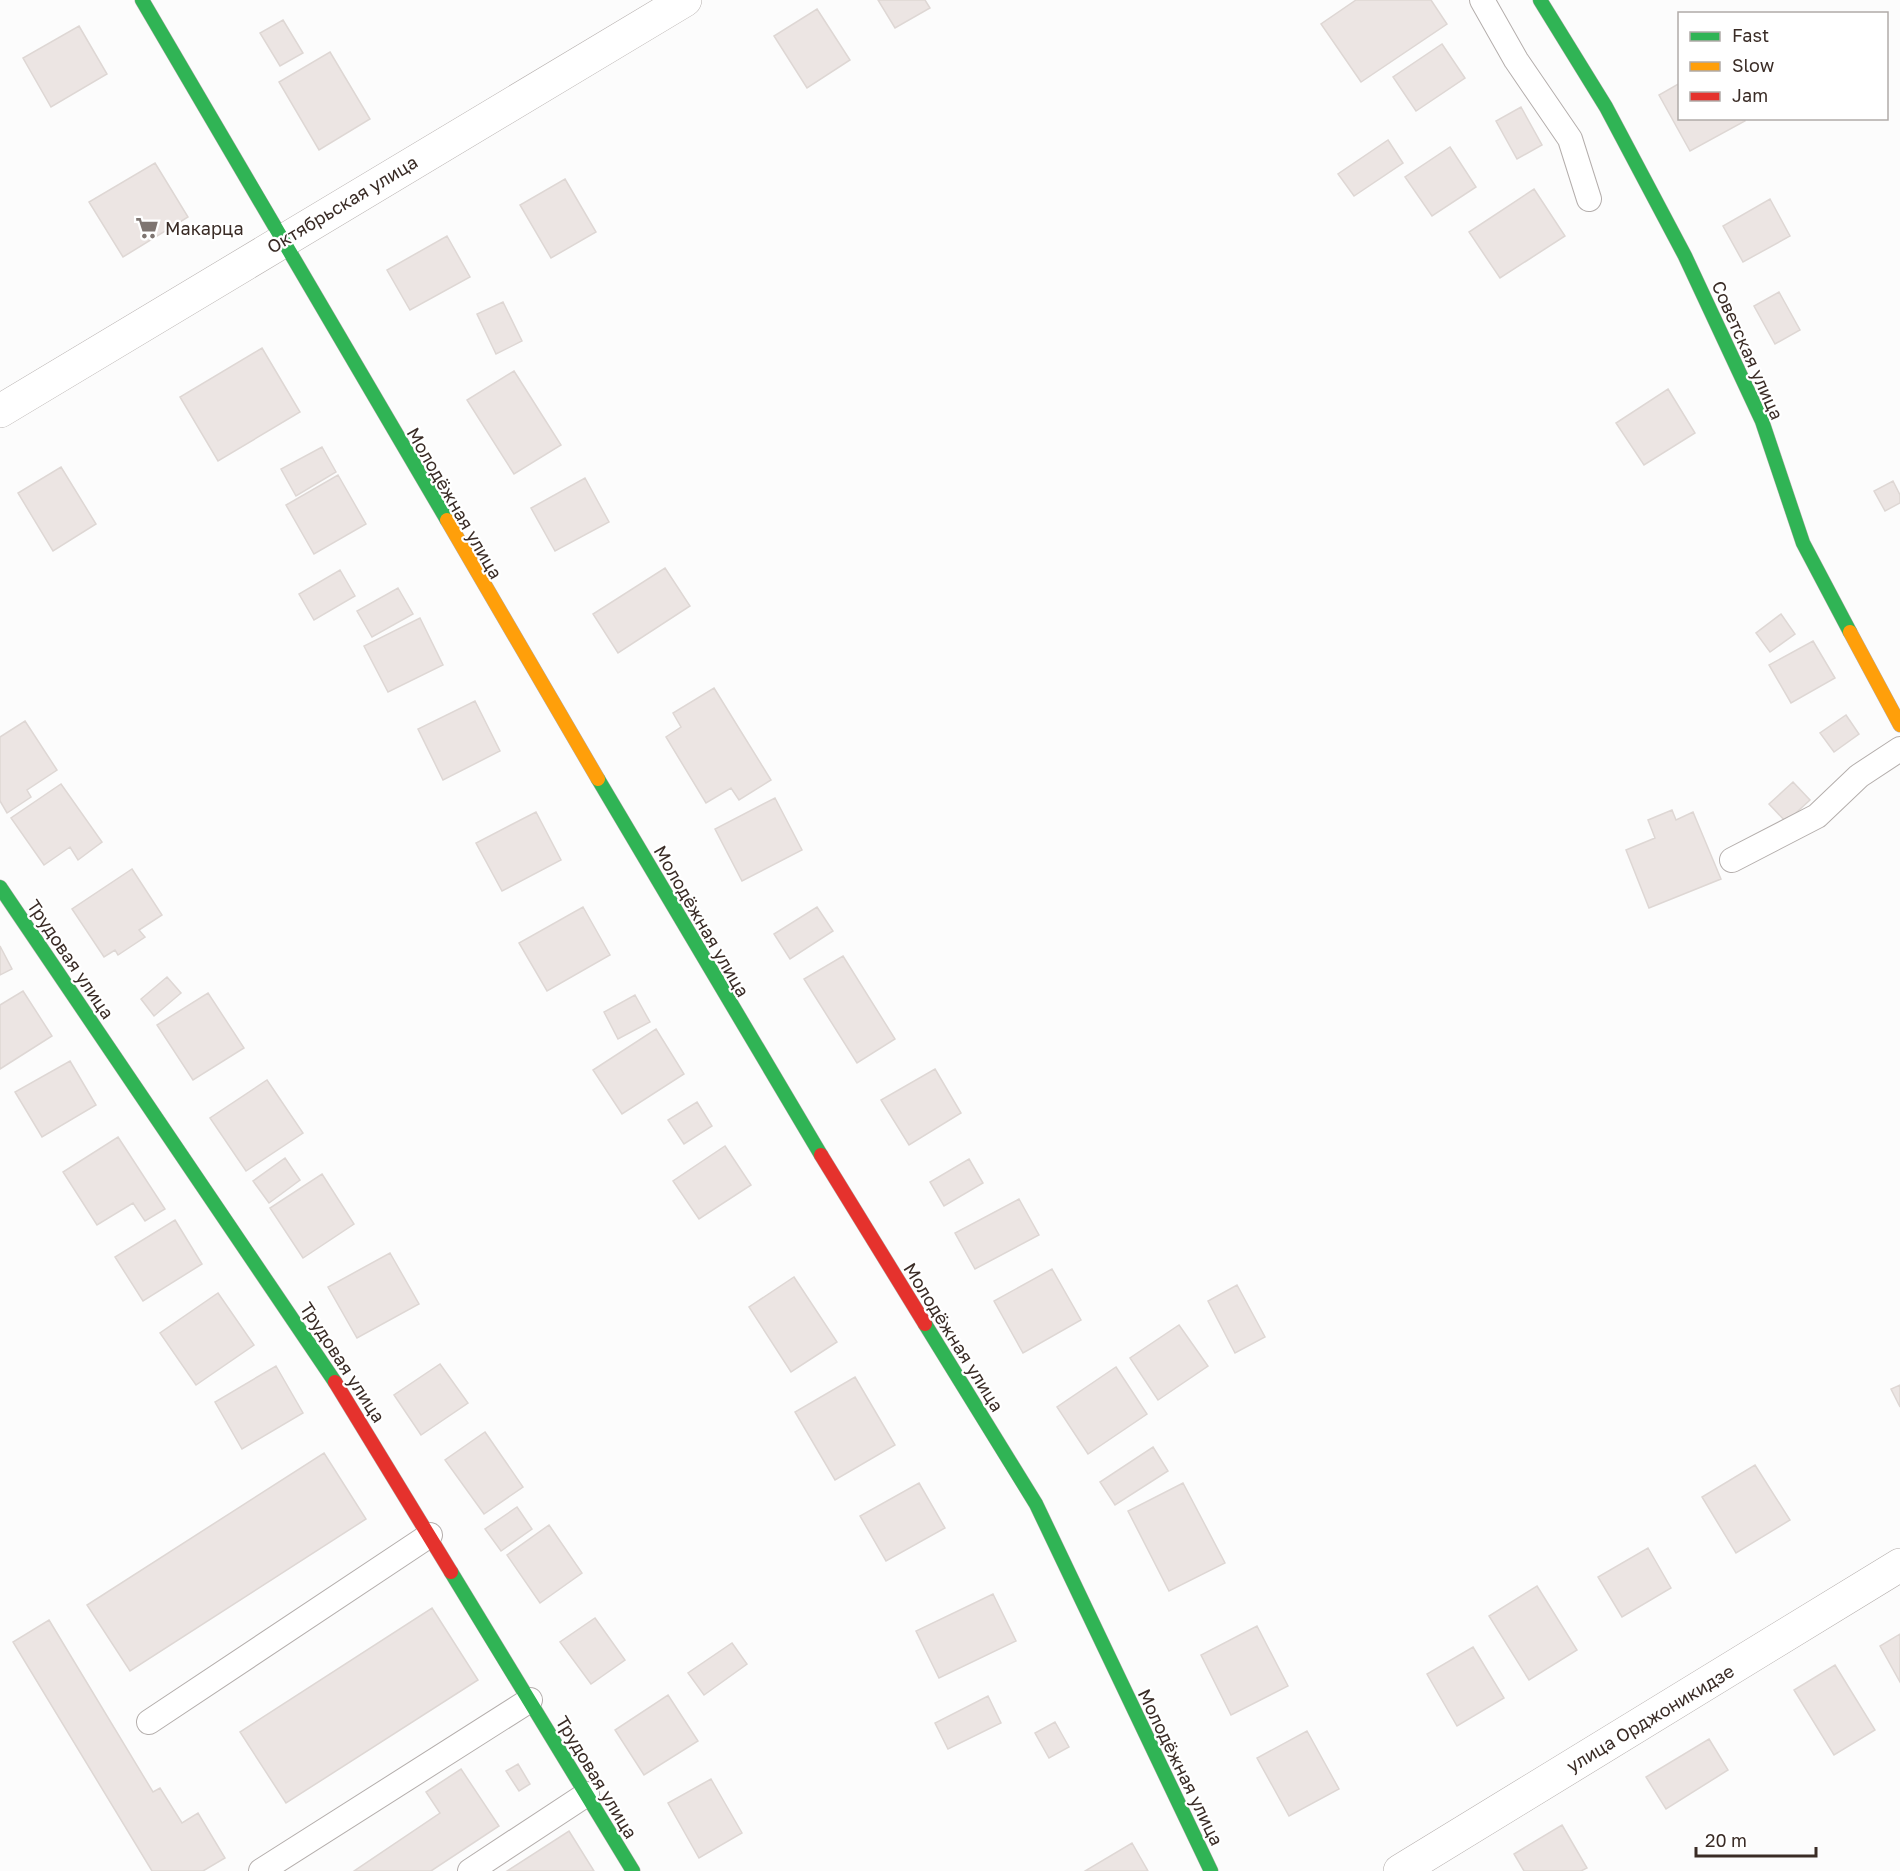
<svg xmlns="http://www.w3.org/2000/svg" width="1900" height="1871" font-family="'Golos Text',sans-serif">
  <rect width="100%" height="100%" fill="#fcfcfc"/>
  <path fill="#ece5e3" stroke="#ded7d4" stroke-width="1.5" d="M878 0H925L930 8 895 28Z
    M1356 0H1431L1447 24 1361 82 1321 24Z
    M817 9 850 60 807 88 774 36Z
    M283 20 303 53 280 66 260 33Z
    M79 26 107 74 51 107 23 58Z
    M1442 44 1465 78 1416 111 1393 77Z
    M330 52 370 119 319 150 279 82Z
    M1680 83V118H1744L1745 121 1690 151 1659 95Z
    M1521 107 1542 145 1517 159 1496 121Z
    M1388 140 1403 163 1354 196 1338 174Z
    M1450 147 1476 187 1432 216 1405 177Z
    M155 163 188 217 123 257 89 202Z
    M565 179 596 232 551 258 520 205Z
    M1534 189 1565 236 1500 278 1469 232Z
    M1770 199 1790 236 1743 262 1723 226Z
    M447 236 470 277 410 310 387 270Z
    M1779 292 1800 330 1775 344 1754 306Z
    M503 302 522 341 496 354 477 314Z
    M262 348 300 412 218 461 180 397Z
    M514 371 561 445 514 474 467 400Z
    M1668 389 1695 433 1644 465 1616 423Z
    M322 447 336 472 296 496 281 469Z
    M61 467 96 524 53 551 18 493Z
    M338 475 366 524 314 554 286 505Z
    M585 478 609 522 555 551 531 508Z
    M1893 481 1900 495V503L1885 511 1874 491Z
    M665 568 690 606 618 653 593 614Z
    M340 570 355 596 314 620 299 594Z
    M398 588 413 614 372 637 357 611Z
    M1781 614 1795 634 1770 652 1756 633Z
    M420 618 443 665 388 692 364 646Z
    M1813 641 1835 678 1791 703 1769 665Z
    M714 688 771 780 739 800 731 788 706 803 666 737 681 727 673 713Z
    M475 701 500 751 443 780 418 729Z
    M1846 715 1859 734 1834 752 1820 733Z
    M25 721 57 770 27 790 31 797 7 813 0 801V737Z
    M1793 782 1810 800 1786 822 1769 804Z
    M61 784 102 842 78 860 70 847 44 865 11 818Z
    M775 798 802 850 742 881 715 829Z
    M1672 810 1676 820 1693 812 1721 879 1649 908 1626 850 1655 838 1648 820Z
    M536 812 561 860 502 891 476 843Z
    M132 869 162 915 139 930 145 937 118 955 115 950 104 957 72 909Z
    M583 907 610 955 547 991 519 943Z
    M817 907 833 931 790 959 774 934Z
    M0 946 12 969 0 975Z
    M843 956 895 1039 857 1063 804 979Z
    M167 977 181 993 154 1016 141 999Z
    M23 991 52 1036 0 1069V1005Z
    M208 993 244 1048 193 1080 157 1025Z
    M635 995 650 1022 618 1039 604 1012Z
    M656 1029 684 1074 622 1114 593 1070Z
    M70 1061 96 1105 42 1137 15 1092Z
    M935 1069 961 1113 909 1145 881 1100Z
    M267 1080 303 1133 246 1171 210 1118Z
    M697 1102 712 1126 684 1144 668 1120Z
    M118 1137 165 1209 145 1221 133 1203 97 1225 63 1172Z
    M725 1146 751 1185 699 1219 673 1181Z
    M285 1158 300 1180 269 1203 253 1181Z
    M969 1159 983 1183 944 1206 930 1182Z
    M322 1174 354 1224 303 1258 270 1208Z
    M1019 1199 1039 1235 975 1269 955 1233Z
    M175 1220 202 1264 143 1301 115 1257Z
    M390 1253 419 1304 357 1338 328 1287Z
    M1052 1269 1081 1320 1023 1353 994 1301Z
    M794 1277 837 1342 791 1372 749 1307Z
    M1237 1285 1265 1337 1235 1353 1208 1301Z
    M218 1293 254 1345 196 1385 160 1333Z
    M1179 1325 1208 1366 1158 1400 1130 1358Z
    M440 1364 468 1403 421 1435 394 1395Z
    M276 1366 303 1413 242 1449 215 1402Z
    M1116 1367 1147 1414 1088 1454 1057 1407Z
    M855 1377 895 1445 835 1480 795 1412Z
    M1900 1385V1407L1891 1389Z
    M485 1432 523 1487 484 1514 445 1460Z
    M1153 1447 1168 1471 1115 1505 1100 1482Z
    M324 1453 366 1519 130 1671 87 1605Z
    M1755 1465 1790 1520 1736 1553 1702 1497Z
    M919 1483 945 1528 886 1561 860 1516Z
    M1183 1483 1225 1563 1169 1591 1128 1511Z
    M517 1507 532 1529 501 1551 485 1529Z
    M549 1525 582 1573 540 1603 507 1555Z
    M1648 1548 1671 1588 1622 1617 1598 1577Z
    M1537 1586 1577 1650 1529 1680 1489 1616Z
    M993 1594 1016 1641 939 1678 916 1631Z
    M432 1608 478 1680 286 1803 240 1732Z
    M595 1618 625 1660 591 1684 560 1642Z
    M49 1620 153 1792 160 1788 182 1823 198 1813 225 1858 203 1871H152L13 1642Z
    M1257 1626 1288 1686 1231 1715 1201 1655Z
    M1900 1634V1682L1880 1646Z
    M732 1643 747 1664 704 1695 688 1673Z
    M1473 1647 1504 1698 1457 1726 1427 1674Z
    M1835 1665 1875 1730 1834 1755 1794 1690Z
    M668 1695 698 1741 644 1775 615 1730Z
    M988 1696 1001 1723 948 1749 935 1723Z
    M1055 1722 1069 1747 1049 1758 1035 1733Z
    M1307 1731 1339 1789 1289 1816 1257 1758Z
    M1709 1739 1728 1770 1666 1809 1646 1777Z
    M518 1764 530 1784 519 1791 506 1771Z
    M461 1769 499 1826 431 1871H354L440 1813 426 1792Z
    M711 1779 742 1833 699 1858 668 1803Z
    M1562 1825 1587 1868 1581 1871H1524L1514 1854Z
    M569 1831 594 1871H507Z
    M1132 1843 1148 1871H1085Z"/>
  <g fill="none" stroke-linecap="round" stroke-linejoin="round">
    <g stroke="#b4aeac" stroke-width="26">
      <path id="lane" d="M1482 0 1516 60 1570 139 1589 199
        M1732 860 1817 816 1859 776 1900 749
        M149 1722 430 1535
        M261 1871 530 1700
        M470 1871 587 1794"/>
    </g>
    <g stroke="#b4aeac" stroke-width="34">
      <path id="street" d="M0 411 685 0
        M1400 1871 1900 1565"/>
    </g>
    <g stroke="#b4aeac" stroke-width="15">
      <path id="fast" d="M142 0 447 520
        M1540 0 1606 107 1685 256 1762 421 1803 543 1850 632
        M598 779 821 1155
        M0 887 335 1382
        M925 1324 1036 1504 1211 1871
        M451 1572 633 1871"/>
    </g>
    <g stroke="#b4aeac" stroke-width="15">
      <path id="slow" d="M447 520 598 779
        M1850 632 1900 725"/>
    </g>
    <g stroke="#b4aeac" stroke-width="15">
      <path id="jam" d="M821 1155 925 1324
        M335 1382 451 1572"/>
    </g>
    <use href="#lane" stroke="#fff" stroke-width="24"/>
    <use href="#street" stroke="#fff" stroke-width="33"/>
    <use href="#fast" stroke="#30b455" stroke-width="14"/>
    <use href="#slow" stroke="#ff9f0a" stroke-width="14"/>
    <use href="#jam" stroke="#e5322d" stroke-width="14"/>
  </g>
  <defs>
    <g id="supermarket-bare" transform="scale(1.8)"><path d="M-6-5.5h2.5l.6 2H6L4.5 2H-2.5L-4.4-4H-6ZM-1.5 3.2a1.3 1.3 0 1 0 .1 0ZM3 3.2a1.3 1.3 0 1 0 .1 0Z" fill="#7e7571" stroke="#fff" stroke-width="2.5" paint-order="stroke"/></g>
  </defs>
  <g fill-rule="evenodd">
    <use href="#supermarket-bare" x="147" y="228"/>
  </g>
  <g text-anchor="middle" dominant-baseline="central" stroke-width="4.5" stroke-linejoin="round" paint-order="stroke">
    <g font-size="18" fill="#3a2c26" stroke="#fff">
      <text transform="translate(342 204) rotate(-31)">Октябрьская улица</text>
      <text transform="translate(1748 350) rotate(66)">Советская улица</text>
      <text transform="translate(455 503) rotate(60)">Молодёжная улица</text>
      <text transform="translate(702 921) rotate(60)">Молодёжная улица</text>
      <text transform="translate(71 959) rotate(56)">Трудовая улица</text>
      <text transform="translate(954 1337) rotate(58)">Молодёжная улица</text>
      <text transform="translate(343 1362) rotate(57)">Трудовая улица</text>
      <text transform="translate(1650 1718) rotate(-31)">улица Орджоникидзе</text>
      <text transform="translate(1181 1767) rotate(64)">Молодёжная улица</text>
      <text transform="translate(597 1777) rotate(59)">Трудовая улица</text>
    </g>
    <g font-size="18" fill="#3a2c26" stroke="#fff" text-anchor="start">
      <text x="165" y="228">Макарца</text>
    </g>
  </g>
  <rect x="1678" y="12" width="210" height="108" fill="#ffffff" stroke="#b0aba8" stroke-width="1.5"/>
  <rect x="1690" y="32" width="30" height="9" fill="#30b455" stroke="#b0aba8" stroke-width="1.5"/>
  <text x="1732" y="42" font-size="18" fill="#3a2c26">Fast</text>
  <rect x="1690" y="62" width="30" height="9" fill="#ff9f0a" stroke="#b0aba8" stroke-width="1.5"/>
  <text x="1732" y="72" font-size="18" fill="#3a2c26">Slow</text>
  <rect x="1690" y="92" width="30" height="9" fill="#e5322d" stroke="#b0aba8" stroke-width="1.5"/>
  <text x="1732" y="102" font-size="18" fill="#3a2c26">Jam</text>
  <path d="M1696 1847v9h120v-9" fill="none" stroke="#3a2c26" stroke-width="3"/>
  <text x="1705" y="1847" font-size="18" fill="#3a2c26" stroke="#ffffff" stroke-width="4.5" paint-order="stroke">20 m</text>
</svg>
